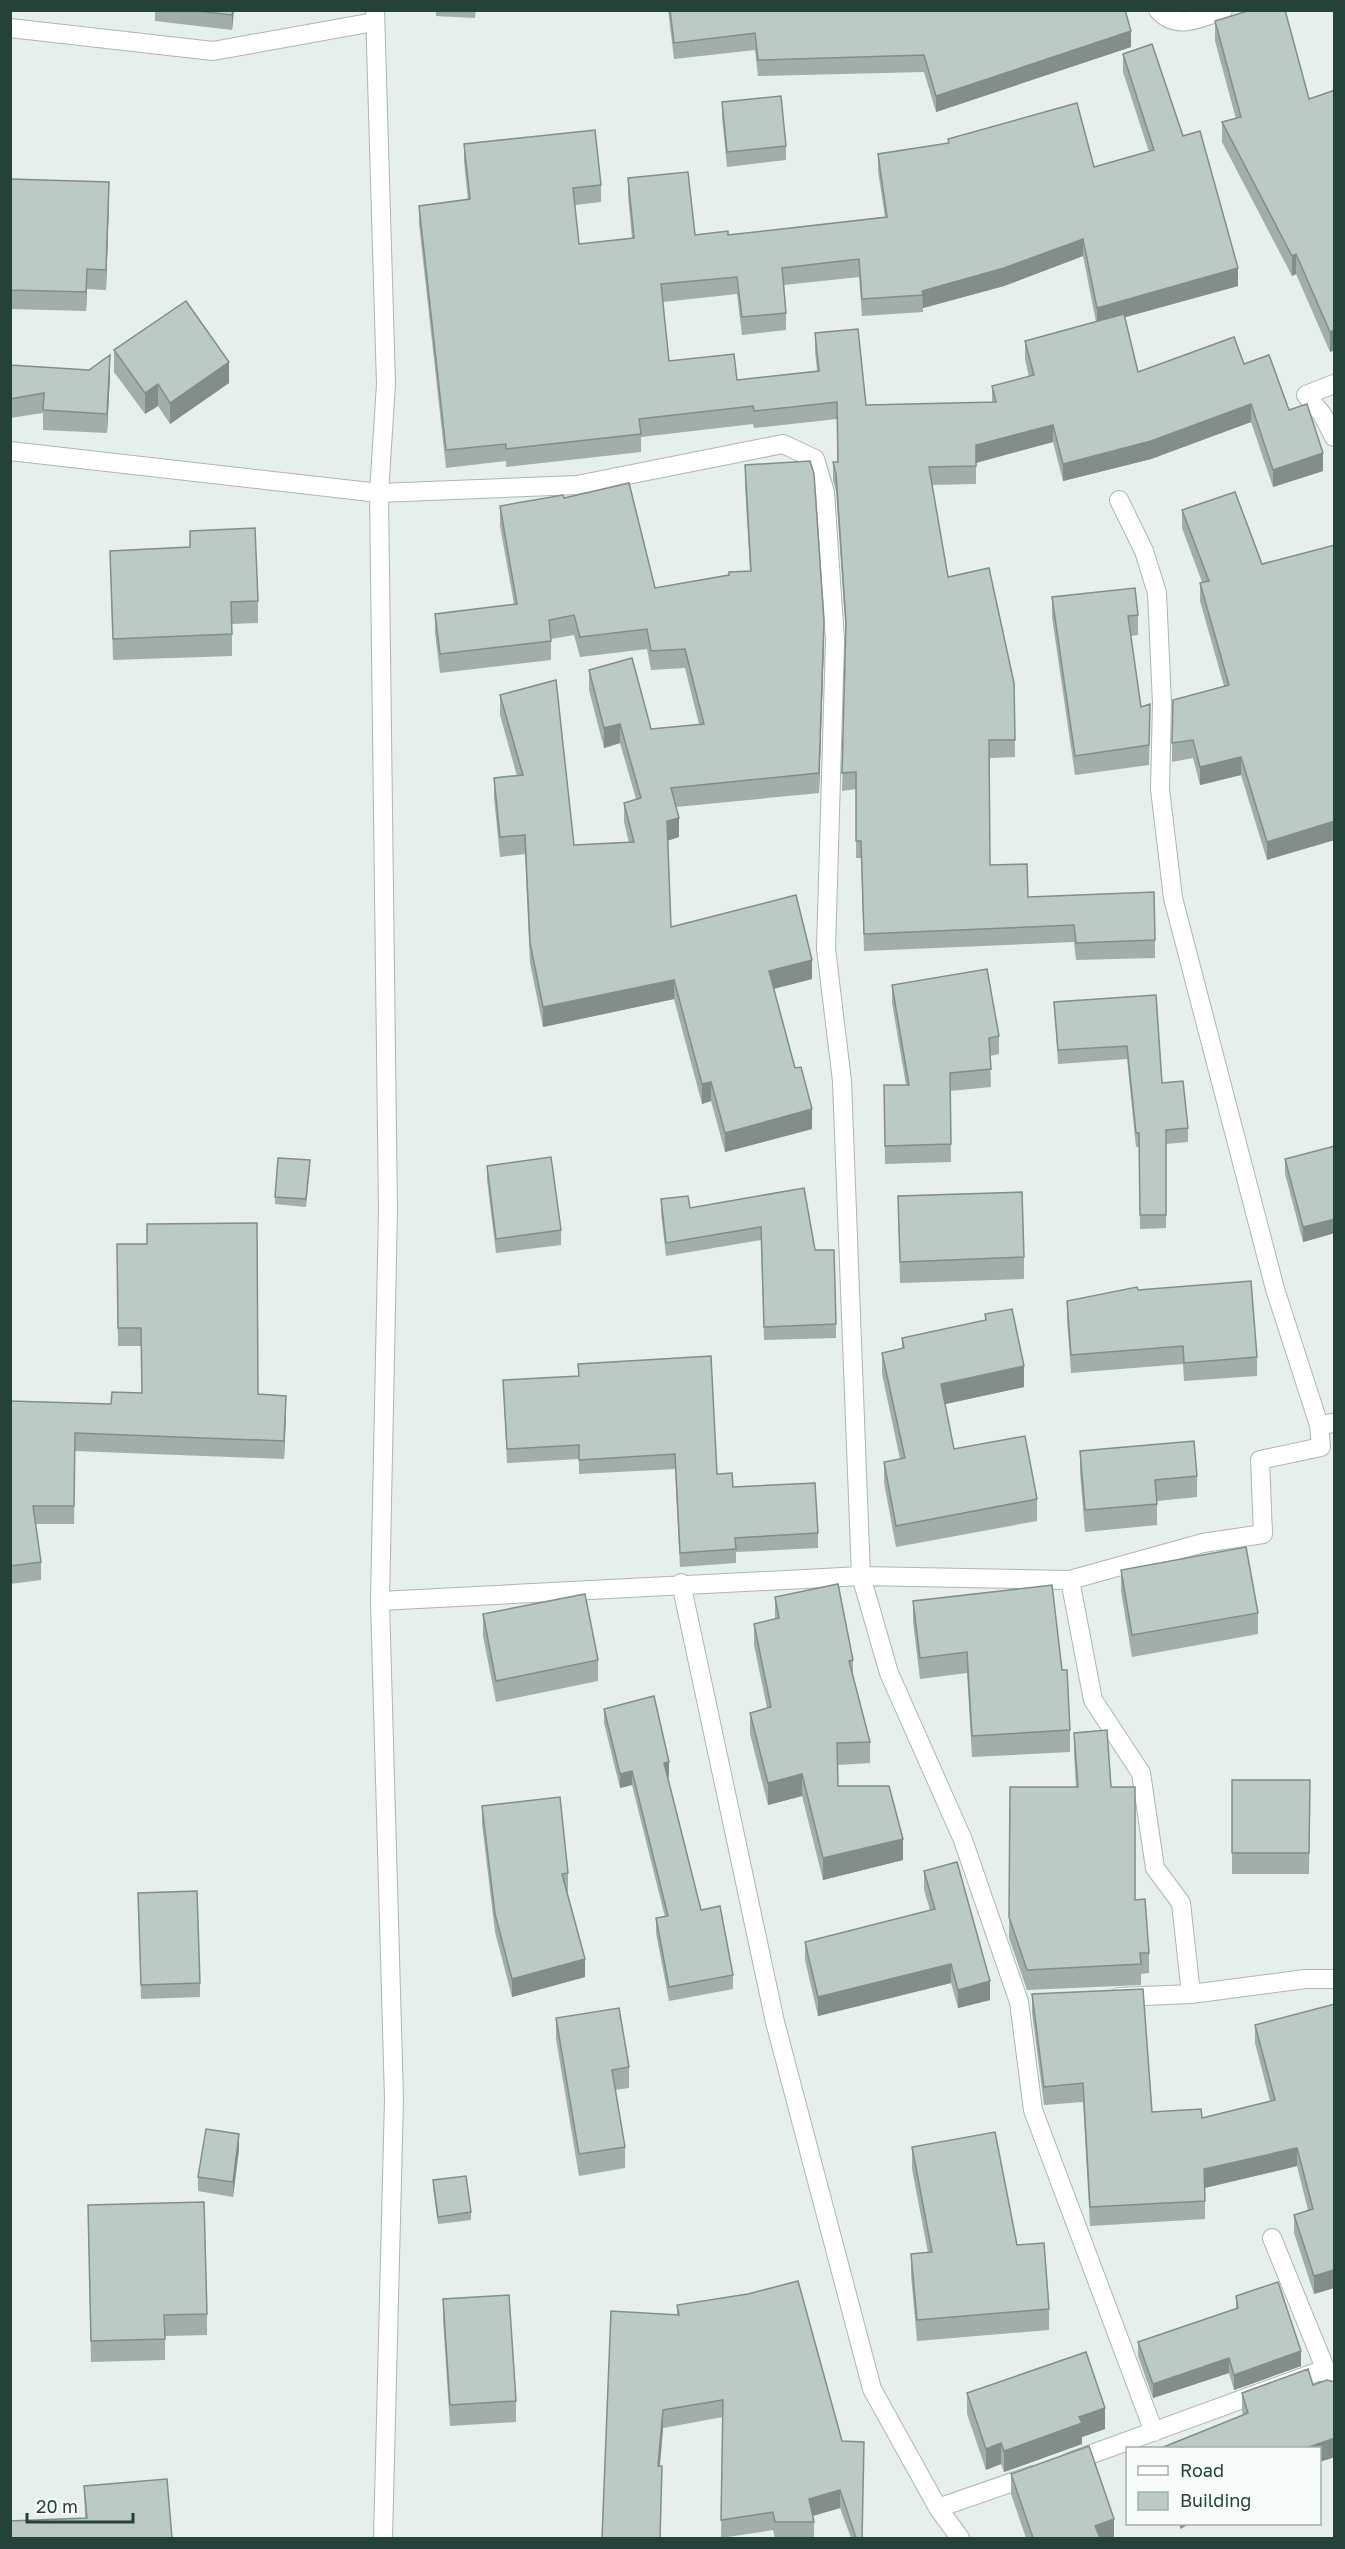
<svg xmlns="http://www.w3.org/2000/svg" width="1345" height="2549" font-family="'Golos Text',sans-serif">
  <rect width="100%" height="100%" fill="#e6efeb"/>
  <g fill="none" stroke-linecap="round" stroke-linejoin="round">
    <g stroke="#a8b8b2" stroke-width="20">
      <path id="minor" d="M375 10 386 384 379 493 388 1210 380 1601 394 2099 383 2538
        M1158 10C1176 31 1202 18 1223 10
        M10 28 213 51 374 22
        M1334 384 1306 395 1322 414 1334 437
        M10 451 379 493 577 485 783 444 815 459 825 492 835 640 826 949 842 1081 861 1576 889 1673 963 1840 1019 2002 1033 2110 1154 2432
        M1119 500 1144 551 1157 593 1162 703 1160 789 1173 898 1275 1289 1319 1425
        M1070 1580 1093 1700 1141 1773 1155 1868 1181 1903 1191 1994
        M681 1583 775 2022 872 2389 938 2508 960 2538
        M380 1601 861 1576 1070 1580 1203 1543 1263 1534 1260 1460 1321 1447 1319 1425 1334 1423
        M1119 1997 1191 1994 1305 1979H1334
        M1272 2238 1334 2390
        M1070 2462 1325 2369
        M938 2508 1033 2475"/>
    </g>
    <use href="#minor" stroke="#fff" stroke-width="18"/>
  </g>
  <path fill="#a1aea9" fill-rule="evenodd" d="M155 10H234L232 30 155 21Z
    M436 10H476L475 18 436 16Z
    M668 10H1125L1131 47 936 112 924 72 758 76 755 50 674 59Z
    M1215 21 1309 99 1335 90V350L1330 352 1296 274 1292 276 1222 142V122L1236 119 1215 41Z
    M1123 54 1183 136 1238 286 1125 317 1138 372 1244 364 1289 410 1323 471 1273 487 1251 422 1151 459 1063 481 1053 442 976 462V484L932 485 948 577 1014 683 1015 757 990 758V865L1028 897 1155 940V958L1076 960 1074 942 864 951 861 858H856V789L842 791 846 635 836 491 833 480V462H837V419L754 428 753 424 641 437V452L506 467V461L446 468 419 224V206L468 200 464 162V144L601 185V202L575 205 579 244 632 238 628 196V178L695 235H728L885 217 878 171V154L948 143V139L1094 167 1149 152 1123 72ZM1083 256 1096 322 1025 341V359L1029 377 992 386V403L866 405 815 333V351L817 371 737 380 669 361 663 302 737 294 742 335 786 330V313L784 285 859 277 862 316 923 312V308L1004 286Z
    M722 102 786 146V160L727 167 722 117Z
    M10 179 109 201 106 290 87 289 86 311 10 309Z
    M114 350 229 383 170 424 158 406 145 414 114 372Z
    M10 365 110 375 107 433 43 430V413L10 418Z
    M745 465 824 640 819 793 676 807 679 837 668 840 671 927 812 979 773 989 795 1068 812 1129 725 1152 711 1101 702 1104 674 999 543 1027 530 963 525 854 500 857 494 798V778L517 776 500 715V695L574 845 629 843 624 822V803L636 799 620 743 604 748 589 690V670L651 729 699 724 685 668 651 670 647 649 580 657 574 635 551 639V660L440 673 435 633V614L514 604 500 526V506L564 498 655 588 750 571 745 485Z
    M1182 510 1262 564 1335 545 1267 860 1241 775 1200 785 1193 758 1172 762V743L1224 686 1200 601V583L1202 582 1182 528Z
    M110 551 258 601V623L232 624V656L113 660Z
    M1052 597 1138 615V635L1130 636 1141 707 1150 724 1149 765 1075 775 1052 617Z
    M892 985 999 1036V1054L990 1056 991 1087 950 1091 951 1162 885 1164 884 1085H906L892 1003Z
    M1156 995 1162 1083 1188 1128V1142L1166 1144V1228L1140 1229 1139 1147H1136L1127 1059 1058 1064 1054 1002Z
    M1335 1146V1233L1303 1242 1285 1174V1159Z
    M487 1166 561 1230V1245L496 1253 487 1180Z
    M310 1168 306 1207 275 1204V1197Z
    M804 1188 815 1250 836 1324V1338L764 1340 761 1240 666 1256 661 1213V1199L690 1208Z
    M898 1196 1024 1257V1279L900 1283Z
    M117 1244 258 1394 286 1414 284 1459 75 1451 74 1524H35L41 1562V1580L10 1584V1401L111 1404 142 1393 141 1346H118Z
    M1138 1290 1257 1357V1376L1184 1381 1183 1364 1071 1373 1067 1319V1301Z
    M985 1314 1024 1387 945 1404 954 1449 1037 1499V1521L896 1547 884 1483V1462L900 1459 882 1374V1353L902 1348V1338L985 1321Z
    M578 1364 733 1487 818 1533V1548L736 1552V1563L680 1567 675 1469 579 1474V1459L507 1463 503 1380 578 1376Z
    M1080 1451 1197 1476V1497L1157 1501V1525L1085 1532 1080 1473Z
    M1121 1570 1258 1613V1634L1132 1657 1121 1591Z
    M775 1597 853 1660V1675L870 1742V1763L838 1765V1786L903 1860 823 1880 802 1796 768 1805 750 1734V1713L767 1708 754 1645V1624L775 1619Z
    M913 1601 1062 1670 1070 1730V1752L972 1757 967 1673 920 1679 913 1622Z
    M483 1614 598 1660V1681L496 1702 483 1636Z
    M604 1709 669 1777H668L701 1910 733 1975V1989L669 2001 656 1933V1918L665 1917 632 1785 620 1788 604 1723Z
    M1074 1733 1111 1787 1135 1900 1149 1953V1973L1141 1974V1985L1027 1990 1009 1938 1010 1787H1076L1074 1754Z
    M1232 1780H1310L1309 1874H1232Z
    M482 1806 568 1873V1891L567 1892 585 1977 512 1997 495 1932 482 1824Z
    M924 1871 990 2000 958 2008 951 1983 818 2016 805 1960V1942L930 1910 924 1890Z
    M138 1893 200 1983V1997L141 1999Z
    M1032 1994 1152 2112 1202 2118 1270 2101 1255 2043V2025L1335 2004V2290L1334 2288 1314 2294 1294 2233V2215L1308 2210 1297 2166 1205 2188V2219L1090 2226 1083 2102 1044 2105 1032 2013Z
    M556 2018 629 2067V2088L615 2090 625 2147V2168L579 2176 556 2039Z
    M912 2147 1049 2309V2330L917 2341 911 2275V2254L928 2253 912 2169Z
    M239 2149 233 2197 198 2191V2177Z
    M433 2180 471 2212V2220L438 2224 433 2188Z
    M88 2205 207 2314V2335L165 2336V2360L91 2362Z
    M748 2294 862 2538H851L840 2508 812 2516 814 2522V2538H775L773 2530 721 2538 723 2417 663 2428 660 2466 662 2484 602 2538 677 2315V2305Z
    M1236 2296 1301 2366 1234 2390 1229 2373 1153 2398 1138 2356V2342L1236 2309Z
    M443 2299 516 2401V2422L450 2426 443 2320Z
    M1313 2385 1243 2415 1242 2411V2393Z
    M967 2393 1105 2429 1082 2437V2444L1004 2472 1001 2464 986 2470 967 2414Z
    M1011 2474 1114 2538H1026L1011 2494Z
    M84 2486 172 2538 85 2518Z"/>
  <path fill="#838d89" d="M233 10H234L232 30V15Z
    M1131 31V47L936 112V96Z
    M109 182V201L106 290V270Z
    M1083 239V256L1004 286 923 308 922 291Z
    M1296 254V274L1292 276V256Z
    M1238 268V286L1097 325V308Z
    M87 269V289L86 311V292Z
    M1335 330V350L1330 352V332Z
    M110 355V375L107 433V414Z
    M229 362V383L170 424V403Z
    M158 384V406L145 414V393Z
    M1251 404V422L1151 459 1063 481V464Z
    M1053 425V442L976 463V445Z
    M1323 453V471L1273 487V470Z
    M824 621V640L819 793V773Z
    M620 724V743L604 748V728Z
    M1241 757V775L1200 785V767Z
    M679 818V837L667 841V821Z
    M1335 821V840L1267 860V842Z
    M812 960V979L769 990V971Z
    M674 980V999L543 1027V1007Z
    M711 1082V1101L702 1104V1084Z
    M812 1109V1129L725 1152V1133Z
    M1335 1219V1233L1303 1242V1227Z
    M1024 1366V1387L941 1405V1384Z
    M286 1396V1414L284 1459V1441Z
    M669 1762V1777L664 1778V1763Z
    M632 1771V1785L620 1788V1774Z
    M802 1774V1796L768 1805V1783Z
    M903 1839V1860L823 1880V1858Z
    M585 1959V1977L512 1997V1979Z
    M951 1964V1983L818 2016V1997Z
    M990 1981V2000L958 2008V1990Z
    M239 2134V2149L233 2197V2182Z
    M1297 2148V2166L1204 2188V2169Z
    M1334 2270V2288L1314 2294V2276Z
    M1301 2351V2366L1234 2390V2375Z
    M1229 2358V2373L1153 2398V2384Z
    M1105 2408V2429L1082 2437V2444L1004 2472V2451L1079 2417Z
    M663 2410V2428L658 2484V2466Z
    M1335 2438V2457L1320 2462V2448H1306Z
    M1001 2443V2464L986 2470V2449Z
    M840 2490V2508L809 2517V2499Z
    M1114 2519V2538H1095V2526Z
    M1180 2523H1192L1180 2529Z"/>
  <path fill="#bbcac4" stroke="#838d89" stroke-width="1.5" d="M189 10H233L232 15Z
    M670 10H1125L1131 31 936 96 924 55 758 60 755 33 674 43Z
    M1251 10H1285L1309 99 1335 90V330L1330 332 1296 254 1292 256 1222 122 1241 117 1215 21Z
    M1152 44 1183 136 1200 131 1238 268 1097 308 1083 239 1004 268 922 291 923 295 862 299 859 259 782 268 786 313 742 317 737 277 661 284 669 361 734 354 737 380 819 371 815 333 858 329 866 405 996 402 992 386 1034 375 1025 341 1124 314 1138 372 1234 337 1244 364 1269 355 1289 410 1307 404 1323 453 1273 470 1251 404 1151 441 1063 464 1053 425 976 445V466L929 467 948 577 989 568 1014 683 1015 740H989L990 865 1027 864 1028 897 1154 892 1155 940 1076 943 1074 925 864 934 861 841H856V772L842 773 846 623 836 474 833 462H838L837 402 754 411 753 406 639 419 641 434 506 449V444L446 450 419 206 470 199 464 144 595 130 601 185 573 188 579 244 634 238 628 178 688 172 695 235 728 231V235L887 217 878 154 949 143 948 139 1077 103 1094 167 1154 150 1123 54Z
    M781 96 786 146 727 152 722 102Z
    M10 179 109 182 106 270 87 269 86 292 10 290Z
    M186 301 229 362 170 403 158 384 145 393 114 350Z
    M110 355 107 414 43 410 44 393 10 399V365L89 370Z
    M810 461 814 474 824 621 819 773 671 788 679 818 667 821 671 927 796 895 812 960 769 971 795 1068 801 1067 812 1109 725 1133 711 1082 702 1084 674 980 543 1007 530 943 525 835 500 837 494 778 523 775 500 695 556 680 574 845 634 842 624 803 641 798 620 724 604 728 589 670 632 658 651 729 704 724 685 649 651 651 647 629 580 637 574 615 549 620 551 641 440 654 435 614 517 604 500 506 563 495 564 498 629 483 655 588 729 575V572L751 571 745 465Z
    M1235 492 1262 564 1335 545V821L1267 842 1241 757 1200 767 1193 740 1172 743 1173 700 1229 685 1200 583 1209 581 1182 510Z
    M255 528 258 601 231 602 232 634 113 639 110 551 190 547V531Z
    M1135 588 1138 615 1128 616 1141 707 1150 704 1149 745 1075 756 1052 597Z
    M987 969 999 1036 989 1038 991 1069 950 1073 951 1144 885 1146 884 1085H909L892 985Z
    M1156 995 1162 1083 1183 1081 1188 1128 1166 1130V1215H1140L1139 1133H1136L1127 1046 1058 1050 1054 1002Z
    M1335 1146V1219L1303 1227 1285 1159Z
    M551 1157 561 1230 496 1239 487 1166Z
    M278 1158 310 1160 306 1199 275 1197Z
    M804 1188 815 1250H834L836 1324 764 1327 761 1227 666 1243 661 1199 688 1196 690 1208Z
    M1022 1192 1024 1257 900 1262 898 1196Z
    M257 1223 258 1394 286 1396 284 1441 75 1433 74 1506H33L41 1562 10 1566V1401L111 1404 112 1392 142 1393 141 1328H118L117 1244H147V1224Z
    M1251 1281 1257 1357 1184 1363 1183 1346 1071 1355 1067 1301 1137 1287 1138 1290Z
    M1012 1309 1024 1366 941 1384 954 1449 1025 1436 1037 1499 896 1526 884 1462 905 1458 882 1353 904 1348 902 1338 986 1320 985 1314Z
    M711 1356 717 1474 732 1473 733 1487 815 1483 818 1533 735 1538 736 1549 680 1553 675 1454 579 1460V1445L507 1449 503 1380 579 1376 578 1364Z
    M1194 1441 1197 1476 1155 1480 1157 1504 1085 1510 1080 1451Z
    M1246 1547 1258 1613 1132 1635 1121 1570Z
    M838 1584 853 1660 849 1661 870 1742 837 1743 838 1786H889L903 1839 823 1858 802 1774 768 1783 750 1713 771 1707 754 1624 779 1618 775 1597Z
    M1052 1585 1062 1670H1067L1070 1730 972 1736 967 1652 920 1658 913 1601Z
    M585 1594 598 1660 496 1681 483 1614Z
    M654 1696 669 1762 664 1763 701 1910 720 1906 733 1975 669 1987 656 1918 668 1916 632 1771 620 1774 604 1709Z
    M1107 1730 1111 1787H1135V1900L1145 1899 1149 1953H1140L1141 1964 1027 1970 1009 1917 1010 1787H1078L1074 1733Z
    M1232 1780H1310L1309 1853H1232Z
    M560 1797 568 1873 562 1874 585 1959 512 1979 495 1914 482 1806Z
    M957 1862 990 1981 958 1990 951 1964 818 1997 805 1942 935 1909 924 1871Z
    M197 1891 200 1983 141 1985 138 1893Z
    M1143 1989 1152 2112 1201 2109 1202 2118 1275 2100 1255 2025 1335 2004V2272L1334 2270 1314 2276 1294 2215 1313 2209 1297 2148 1204 2169 1205 2201 1090 2207 1083 2083 1044 2087 1032 1994Z
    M619 2008 629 2067 612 2070 625 2147 579 2154 556 2018Z
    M206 2129 239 2134 233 2182 198 2177Z
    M995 2132 1017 2245 1044 2243 1049 2309 917 2320 911 2254 932 2252 912 2147Z
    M466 2176 471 2212 438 2217 433 2180Z
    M204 2202 207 2314 164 2315 165 2339 91 2341 88 2205Z
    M798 2281 842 2441 864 2442 862 2538H856L840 2490 809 2499 814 2522H775L773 2512 721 2520 723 2400 663 2410 658 2466H662L660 2538H602L611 2311 679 2315 677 2305 748 2294Z
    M1278 2282 1301 2351 1234 2375 1229 2358 1153 2384 1138 2342 1238 2308 1236 2296Z
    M509 2295 516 2401 450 2405 443 2299Z
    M1086 2352 1105 2408 1079 2417 1082 2423 1004 2451 1001 2443 986 2449 967 2393Z
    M1308 2369 1313 2385 1327 2380 1335 2382V2438L1306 2448H1161L1248 2413 1242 2393Z
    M1089 2446 1114 2519 1095 2526 1100 2538H1033L1011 2474Z
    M167 2479 172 2538H10V2521L87 2518 84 2486Z"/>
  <rect width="1345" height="2549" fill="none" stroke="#24423a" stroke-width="24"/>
  <rect x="1126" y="2447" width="195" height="78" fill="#f7fbf9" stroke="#a3b1ad" stroke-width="1.5"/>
  <rect x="1138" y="2466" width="30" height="9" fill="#ffffff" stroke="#a3b1ad" stroke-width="1.5"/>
  <text x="1180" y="2477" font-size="18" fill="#24423a">Road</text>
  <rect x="1138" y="2492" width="30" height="18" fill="#bbcac4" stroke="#a3b1ad" stroke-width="1.5"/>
  <text x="1180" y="2507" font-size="18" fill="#24423a">Building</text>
  <path d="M27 2513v9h106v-9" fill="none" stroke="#24423a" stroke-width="3"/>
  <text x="36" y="2513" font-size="18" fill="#24423a" stroke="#f7fbf9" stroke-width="4.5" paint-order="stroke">20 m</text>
</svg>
